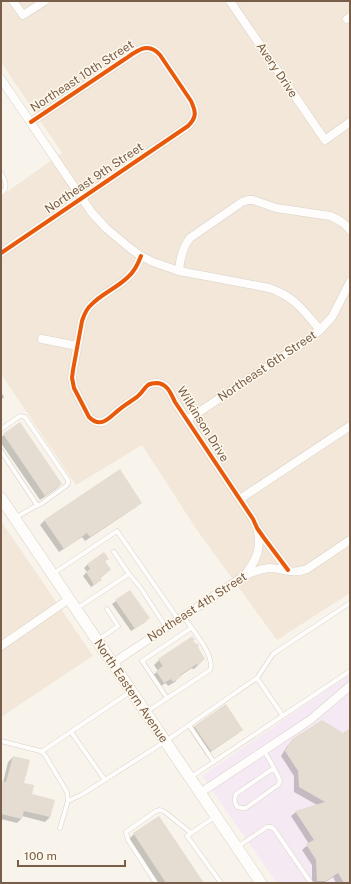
<svg xmlns="http://www.w3.org/2000/svg" width="351" height="884" font-family="'Public Sans',sans-serif">
  <rect width="100%" height="100%" fill="#f8f4eb"/>
  <path fill="#f2e7d8" d="M1 1H350V593L277 640 197 530 142 445 76 485 1 374V196L62 153 1 62Z
    M1 521 93 656 1 717Z"/>
  <path fill="#f5eaf3" d="M350 674V883H277L202 776Z"/>
  <path fill="#0003" d="M1 392 4 397 1 400Z
    M20 424 61 484 56 489 40 500 1 443V437Z
    M141 502 136 507 85 541 82 537 59 552 40 525 45 520Z
    M107 559 104 562 110 570 100 578 101 580 97 583 91 587 83 576 87 572 84 568 87 565Z
    M116 601 148 618 145 622 131 631 112 604Z
    M192 641 204 659 194 669H193L192 668 180 676 175 682 168 686 166 683 159 687 152 676 158 671 154 665 159 660Z
    M195 726 242 730 237 734 206 755 190 731Z
    M350 730V883H336L333 877 324 883H312V865L302 850 309 844 291 816 296 812 317 805 294 792V776L281 756 288 745 293 740 343 734Z
    M13 757 23 783 31 795 54 801 50 817 45 822 22 816V818L17 823 1 819V782L3 783 8 762Z
    M159 817 203 883H158L129 839 134 834Z"/>
  <path fill="#e5dcd2" d="M20 422 62 484 45 496 3 434Z
    M120 469 142 503 90 537 87 533 64 549 44 520Z
    M104 552 109 559 105 561 111 570 100 577 102 580 94 585 86 572 90 569 87 564Z
    M130 590 150 618 135 629 115 600Z
    M191 637H193L195 640 193 641 196 644 197 643 199 646 198 647 205 659 199 663 200 664 198 666 197 664 180 675 181 677 173 682 171 679 164 683 156 671 163 666 158 659Z
    M226 704 243 730 211 751 194 726Z
    M322 720 343 733 350 728V883H344L338 873 326 881H317L316 860 306 844 314 840 295 811 325 802 299 787 298 771 285 751 292 739Z
    M13 756 30 760 24 783 34 785 32 794 55 800 50 817 24 811 22 819 1 814V781L6 782Z
    M159 816 204 883H166L133 833Z"/>
  <g fill="none" stroke-linecap="round" stroke-linejoin="round">
    <g stroke="#d7d1c9" stroke-width="5">
      <path id="service" d="M1 173C5 180 9 188 1 193
        M1 429 20 416 25 417 68 480V483L66 486 41 504 34 507 15 518
        M1 451 37 505
        M114 552 129 574
        M54 573 117 531 178 619
        M76 609 129 574 140 587 166 627
        M98 640 118 626 107 609
        M257 678 283 716
        M167 698 142 661 191 628
        M146 712 210 670C216 656 191 628 183 616
        M189 725 214 762
        M71 732 105 780
        M1 741 40 751 45 755 67 792 68 801 60 828
        M264 751C270 761 276 770 280 781L278 785 246 808H242L237 807C234 802 234 799 236 794L274 768
        M41 752 130 692
        M191 777 350 671
        M68 801 81 795 166 741 257 678 273 654 350 603
        M216 816 187 836 221 883
        M237 847 267 827H271L274 829 311 883
        M156 883 128 840 126 832 156 811 160 810 165 812 191 833"/>
    </g>
    <g stroke="#d7d1c9" stroke-width="9">
      <path id="minor" d="M13 1 23 15 45 1
        M230 1 325 140 350 122
        M347 19 350 17
        M1 79 92 213 107 229 131 249 141 256 153 262 179 271 269 288C294 296 304 311 320 330
        M1 253 188 126C197 117 196 112 191 101L160 55C148 41 137 51 125 59L31 122
        M141 256C138 264 135 271 128 277 117 288 101 294 91 305 86 309 84 315 82 321L73 370 72 378 74 388 89 417C102 430 110 416 120 409 126 404 132 401 138 396 142 393 144 388 148 385 151 383 154 383 157 383 168 384 171 394 175 402L253 519 257 528 264 538 288 570
        M179 271C180 259 182 248 190 238L242 202 248 200H253L276 208 330 216C339 220 345 223 350 230
        M42 339 77 346
        M187 420 306 341 320 330 332 317 350 282
        M240 499 350 426
        M246 573C257 560 261 548 258 531
        M1 646 69 599
        M113 663 244 576C252 572 260 569 269 568 283 568 293 575 307 569L350 540
        M200 793 310 720 350 686"/>
    </g>
    <g stroke="#d7d0c7" stroke-width="12">
      <path id="secondary" d="M1 498 261 883"/>
    </g>
    <use href="#service" stroke="#fefdfc" stroke-width="4"/>
    <use href="#minor" stroke="#fefdfc" stroke-width="8"/>
    <use href="#secondary" stroke="#fefdfc" stroke-width="11"/>
    <g stroke="#fff9ed" stroke-width="6">
      <path id="cycleway" d="M1 253 188 126C197 117 196 112 191 101L160 55C148 41 137 51 125 59L31 122
        M141 256C138 264 135 271 128 277 117 288 101 294 91 305 86 309 84 315 82 321L73 370 72 378 74 388 89 417C102 430 110 416 120 409 126 404 132 401 138 396 142 393 144 388 148 385 151 383 154 383 157 383 168 384 171 394 175 402L253 519 257 528 264 538 288 570"/>
    </g>
    <use href="#cycleway" stroke="#e8590c" stroke-width="4"/>
  </g>
  <g text-anchor="middle" dominant-baseline="central" stroke-width="3" stroke-linejoin="round" paint-order="stroke">
    <g font-size="12" fill="#785d48" stroke="#fff9ed">
      <text transform="translate(277 70) rotate(56)">Avery Drive</text>
      <text transform="translate(82 76) rotate(-33)">Northeast 10th Street</text>
      <text transform="translate(94 178) rotate(-34)">Northeast 9th Street</text>
      <text transform="translate(267 366) rotate(-34)">Northeast 6th Street</text>
      <text transform="translate(203 424) rotate(58)">Wilkinson Drive</text>
      <text transform="translate(197 607) rotate(-33)">Northeast 4th Street</text>
      <text transform="translate(131 691) rotate(56)">North Eastern Avenue</text>
    </g>
  </g>
  <rect width="351" height="884" fill="none" stroke="#785d48" stroke-width="4"/>
  <path d="M18 860v6h107v-6" fill="none" stroke="#785d48" stroke-width="2"/>
  <text x="24" y="860" font-size="12" fill="#785d48" stroke="#fff9ed" stroke-width="3" paint-order="stroke">100 m</text>
</svg>
